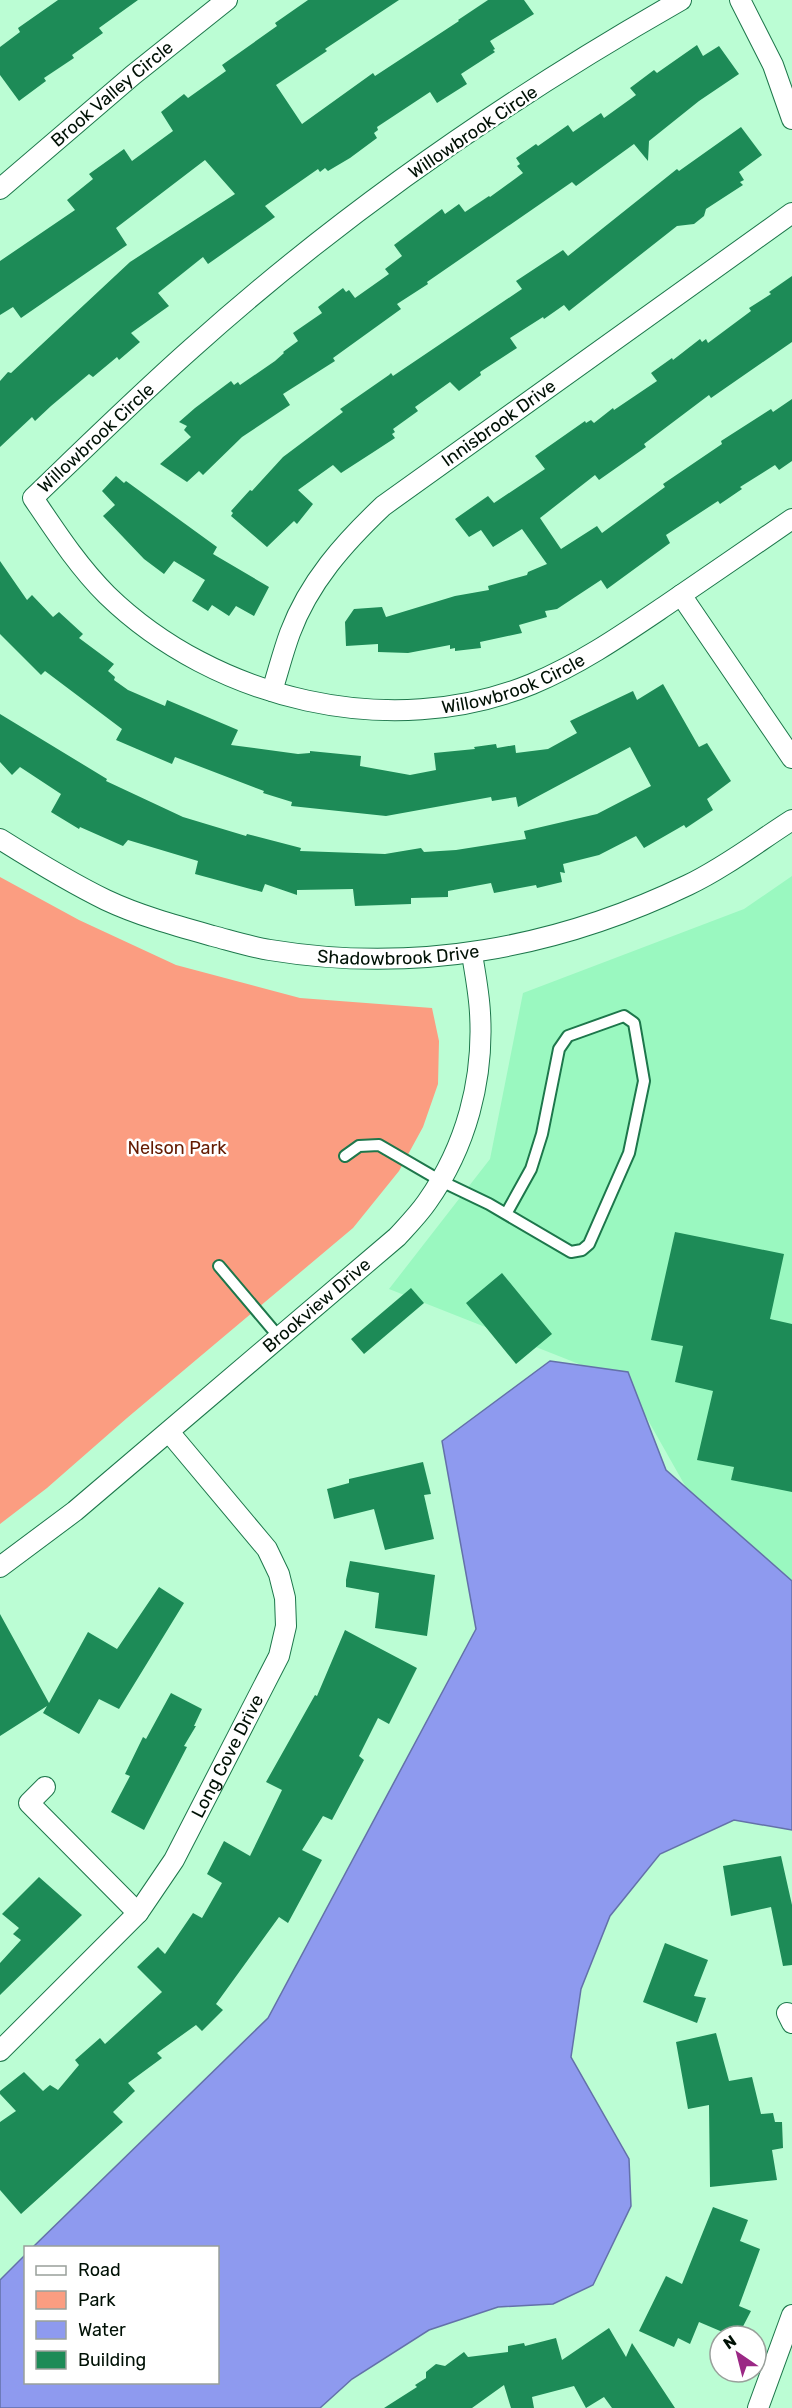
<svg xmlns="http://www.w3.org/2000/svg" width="792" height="2408" font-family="Rubik,sans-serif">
  <rect width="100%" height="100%" fill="#bbfdd4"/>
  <path fill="#9af8c0" d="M792 876V1604L735 1574 627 1383 389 1289 490 1159 523 993 744 909Z"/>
  <path fill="#fb9d81" d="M0 877 79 920 176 965 300 998 432 1008 439 1041 438 1084 423 1127 399 1171 353 1228 127 1418 47 1488 0 1524Z"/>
  <path fill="#8e9aef" stroke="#6371a9" stroke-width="1.5" d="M550 1361 628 1372 666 1470 792 1581V1830L734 1820 660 1854 610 1916 581 1989 571 2057 629 2159 631 2206 593 2285 553 2304 498 2307 429 2330 352 2379 320 2408H0V2280L25 2255 26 2382H218V2248L33 2247 268 2018 476 1629 442 1441Z"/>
  <path fill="#1d8b57" d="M58 0H138L99 28 103 33 72 55 74 58 44 78 46 81 19 101 0 75V47L20 32 18 28Z
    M308 0H399L325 49 327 51 276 85 302 124 373 73 375 76 459 21 458 20 488 0H524L534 14 490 41 495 49 493 50 495 52 461 74 467 84 437 103 430 92 377 127 378 130 374 133 377 138 350 158 328 171 325 168 320 172 318 169 265 206 275 217 208 264 203 257 158 293 169 306 131 333 140 342 119 360 117 357 93 377 89 374 51 406 35 421 32 417 0 447V381L8 372 11 373 130 262 235 194 205 160 116 228 127 245 21 318 13 307 0 315V261L75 210 67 200 93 179 89 174 124 149 132 161 173 131 161 112 184 94 188 98 226 71 222 65 277 26 275 23Z
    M697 45 703 56 719 46 739 74 699 101 649 141 648 161 634 144 576 186 572 182 427 282 428 284 397 304 401 309 333 358 335 361 283 394 290 405 242 437 203 475 199 471 187 482 160 464 191 437 184 430 187 426 179 422 195 408 231 381 234 385 238 382 240 385 275 361 284 353 283 352 298 341 293 333 322 313 318 307 343 288 346 292 349 290 355 298 389 274 385 269 402 256 394 245 442 209 445 214 459 204 465 212 489 196 490 197 523 173 517 166 520 164 516 158 536 144 538 146 568 125 573 132 601 113 604 118 636 95 630 88 654 70 657 73Z
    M741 127 762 155 739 172 744 180 740 182 743 185 706 209 704 216 694 224 677 226 569 311 564 305 544 319 543 317 510 338 517 348 480 372 481 375 459 391 450 382 415 407 418 411 393 429 395 432 392 434 395 438 372 453 341 473 333 465 298 490 313 504 297 524 294 521 267 547 231 516 233 513 231 511 250 490 252 491 283 457 343 412 340 409 389 375 391 373 393 376 522 289 516 281 563 250 568 256 677 169 679 171Z
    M792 276V342L711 398 709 395 644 444 646 447 599 480 595 475 540 518 561 549 597 526 602 533 665 487 663 484 722 444 721 441 771 409 773 412 792 399V461L779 470 775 465 740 487 742 489 720 504 718 501 666 535 670 543 607 589 601 580 557 609 545 611 547 617 519 625 522 633 480 642 481 648 455 651V648L450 649V645L408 653 378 652V644L346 646 345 622 354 609 382 607 386 617 455 596 489 590 488 586 527 575 528 572 547 564 522 529 493 547 481 530 469 537 455 519 488 496 494 503 545 469 535 456 585 421 586 423 591 420 594 423 613 408 614 410 657 381 651 373 672 358 673 360 700 339 702 342 706 339 708 343 751 311 749 308 771 294 769 292Z
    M116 476 124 483 126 481 217 547 213 554 269 587 254 616 236 606 229 616 212 605 208 611 192 601 205 580 174 561 164 574 144 559 103 516 115 505 102 491Z
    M0 561 27 600 32 595 53 617 59 612 83 634 79 638 114 664 108 671 115 677 114 680 128 690 165 706 167 700 238 730 231 745 298 754 310 753V751L361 756 360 766 410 775 436 770 434 753 475 749 474 747 496 744 497 748 515 745 516 753 548 749 577 733 570 721 633 691 637 700 663 684 699 747 707 743 731 781 707 799 713 810 686 828 684 825 644 848 636 836 599 855 563 864 565 873 560 872 562 882 537 888 536 885 494 893 491 883 448 891V897L411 898V904L355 906 353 889 297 890V895L265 884 262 892 195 874 198 861 128 840 123 846 80 827 79 829 51 812 61 794 20 767 12 775 0 762V714L107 779 106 781 183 817 246 836 247 834 301 848 300 851 385 854 421 848 424 852 456 850 526 839 524 831 597 814 651 786 630 747 518 807 516 797 492 801 491 797 386 816 291 806 292 802 263 793 264 791 175 757 172 764 116 740 122 729 45 671 41 675 0 634Z
    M675 1232 784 1254 770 1319 792 1324V1492L731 1480 734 1467 697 1460 713 1391 675 1382 683 1346 651 1340Z
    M502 1273 552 1334 516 1364 466 1303Z
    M411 1288 424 1303 364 1354 351 1339Z
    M423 1462 431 1494 424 1495 434 1539 385 1550 374 1509 334 1519 327 1489 349 1483V1479Z
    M350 1561 435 1575 427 1636 375 1628 379 1593 346 1587V1580Z
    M159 1587 184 1603 119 1709 99 1699 79 1734 43 1713 47 1706 0 1736V1614L49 1703 88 1632 117 1649Z
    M345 1630 417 1668 389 1724 378 1718 359 1756 364 1760 332 1820 323 1816 302 1850 322 1860 288 1923 279 1917 216 2004 223 2010 202 2031 196 2025 157 2053 162 2058 128 2083 135 2091 113 2112 123 2122 21 2214 0 2190V2122L16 2111 0 2094V2091L24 2072 43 2091 50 2085 58 2090 79 2065 75 2060 100 2038 105 2044 162 1992 137 1967 158 1947 165 1954 193 1913 202 1918 222 1883 207 1874 224 1841 250 1856 282 1790 266 1782 315 1695 317 1696Z
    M171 1693 202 1709 194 1726H196L184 1746 187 1747 144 1830 111 1812 130 1776 125 1774 143 1737 146 1739Z
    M781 1856 792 1905V1965L783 1966 771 1907 731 1916 723 1866Z
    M39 1877 82 1915 0 1995V1963L21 1940 13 1934 19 1928 2 1914Z
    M665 1943 708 1960 694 1996 706 1998 697 2023 643 2002Z
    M716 2033 729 2081 752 2077 761 2114 773 2113 775 2122H782L783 2148 772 2150 777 2180 710 2187 709 2105 688 2109 676 2042Z
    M713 2207 748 2220 740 2241 760 2249 739 2306 751 2311 738 2336H732L699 2322 690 2344 678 2338 674 2347 639 2331 666 2276 682 2284Z
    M609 2328 626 2357 632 2343 675 2408H612L604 2397 586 2408 574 2386 532 2397 534 2408H511L504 2385 472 2408H384L417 2387 415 2385 426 2378V2372L436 2364 445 2366 464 2352 468 2357 508 2352V2346L524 2343 525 2346 556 2338 562 2360Z"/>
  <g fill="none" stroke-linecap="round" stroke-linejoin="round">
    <g stroke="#1d774b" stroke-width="14">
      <path id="service" d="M345 1156 359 1146 379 1145 441 1181 489 1204 571 1252 582 1250 589 1244 629 1153 644 1081 634 1023 624 1016 568 1036 559 1049 542 1134 531 1169 506 1214
        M219 1266 279 1337"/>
    </g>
    <g stroke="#1d774b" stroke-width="22">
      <g id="minor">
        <path id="s1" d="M681 0C507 99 340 215 191 349 137 397 85 448 33 498 56 532 78 566 107 595 215 700 391 742 532 684 580 664 622 635 665 606 707 577 750 548 792 519"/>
        <path d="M740 0 773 65 792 119"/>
        <path id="s2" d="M0 189 133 75 227 0"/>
        <path d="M681 595 792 758"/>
        <path id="s3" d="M272 691C278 672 283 652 290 633 309 582 344 543 383 506L792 213"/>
        <path id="s4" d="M0 839C35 861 69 882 106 900 140 916 177 926 213 936 232 941 251 947 270 950 415 974 557 948 688 885 724 868 759 841 792 820"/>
        <path id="s5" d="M0 1567 75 1511 397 1237C407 1226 418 1215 427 1202 466 1147 484 1080 480 1013 479 993 475 973 472 954"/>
        <path d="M45 1787 29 1803 138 1913"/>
        <path d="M787 2013 792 2023"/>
        <path id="s6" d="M0 2051 138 1913 174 1860 279 1656 286 1626 285 1598 279 1574 267 1549 169 1432"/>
        <path d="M758 2408 792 2315"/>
      </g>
    </g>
    <use href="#service" stroke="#fff" stroke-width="10"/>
    <use href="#minor" stroke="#fff" stroke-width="20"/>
  </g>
  <g text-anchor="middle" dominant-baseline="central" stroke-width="5" stroke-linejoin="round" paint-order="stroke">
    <g font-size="18" fill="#001105" stroke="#fff">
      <text stroke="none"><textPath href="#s2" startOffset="147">Brook Valley Circle</textPath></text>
      <text transform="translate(473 132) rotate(-34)">Willowbrook Circle</text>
      <text stroke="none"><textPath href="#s3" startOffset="362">Innisbrook Drive</textPath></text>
      <text transform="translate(96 438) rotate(-43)">Willowbrook Circle</text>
      <text stroke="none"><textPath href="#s1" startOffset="1382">Willowbrook Circle</textPath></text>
      <text stroke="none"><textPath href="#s4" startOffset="423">Shadowbrook Drive</textPath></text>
      <text stroke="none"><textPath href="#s5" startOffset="411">Brookview Drive</textPath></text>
      <text stroke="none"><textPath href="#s6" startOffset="376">Long Cove Drive</textPath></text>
    </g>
    <g font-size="18" fill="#641a01" stroke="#fff">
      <text x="177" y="1148">Nelson Park</text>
    </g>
  </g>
  <rect x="24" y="2246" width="195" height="138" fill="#ffffff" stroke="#99a09b" stroke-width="1.5"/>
  <rect x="36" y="2266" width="30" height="9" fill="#ffffff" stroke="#99a09b" stroke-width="1.5"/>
  <text x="78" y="2276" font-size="18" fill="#001105">Road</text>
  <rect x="36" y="2291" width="30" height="18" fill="#fb9d81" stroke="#99a09b" stroke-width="1.5"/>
  <text x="78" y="2306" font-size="18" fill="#001105">Park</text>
  <rect x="36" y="2321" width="30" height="18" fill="#8e9aef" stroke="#99a09b" stroke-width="1.5"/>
  <text x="78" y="2336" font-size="18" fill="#001105">Water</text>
  <rect x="36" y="2351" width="30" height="18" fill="#1d8b57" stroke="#99a09b" stroke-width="1.5"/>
  <text x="78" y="2366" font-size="18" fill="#001105">Building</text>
  <g transform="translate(738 2354) rotate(325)"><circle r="28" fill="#ffffff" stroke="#99a09b" stroke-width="1.5"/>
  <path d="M0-4.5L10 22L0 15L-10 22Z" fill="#9b2885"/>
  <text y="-9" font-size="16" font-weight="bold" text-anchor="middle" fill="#001105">N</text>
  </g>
</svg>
